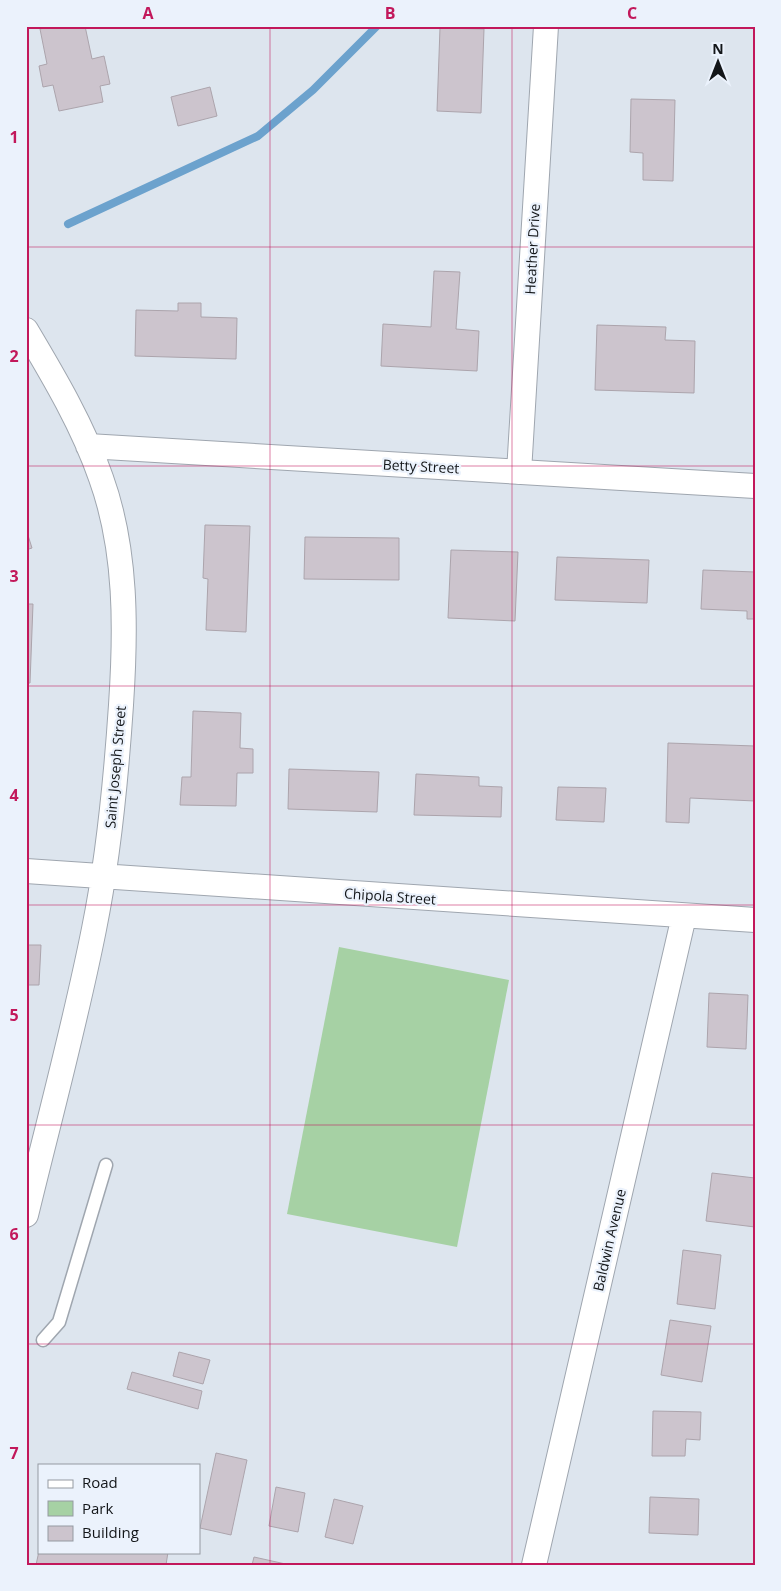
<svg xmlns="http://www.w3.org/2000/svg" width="781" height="1591" font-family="'Open Sans',sans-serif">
  <rect width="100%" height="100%" fill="#dde5ee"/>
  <path fill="#a6d1a4" d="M339 947 509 980 457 1247 287 1214Z"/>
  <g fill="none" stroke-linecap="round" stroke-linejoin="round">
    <path stroke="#6ca2cd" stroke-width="8" d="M68 224 258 136 313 90 377 26"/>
  </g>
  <path fill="#ccc4cd" stroke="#aca4ac" d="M53 26H85L92 59 104 56 110 84 100 86 103 102 59 111 53 85 43 87 39 66 47 64 40 29Z
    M440 28 484 29 481 113 437 111Z
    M210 87 217 116 178 126 171 97Z
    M631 99 675 100 673 181 643 180V153L630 152Z
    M434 271 460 272 456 329 479 331 477 371 381 366 383 324 431 327Z
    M178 303H201V317L237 318 236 359 135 356 136 310 178 311Z
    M597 325 666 327 665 340 695 341 694 393 595 390Z
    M205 525 250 526 246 632 206 630 208 579 203 578Z
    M26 529 32 548 26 550Z
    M305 537 399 538V580L304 579Z
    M451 550 518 552 515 621 448 618Z
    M557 557 649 560 647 603 555 600Z
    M703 570 755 572V619H747V611L701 609Z
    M26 604H33L30 683H26Z
    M193 711 241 713 240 748 253 749V773H237L236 806 180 805 182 777H191Z
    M668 743 755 746V801L690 798 689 823 666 822Z
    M289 769 379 772 377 812 288 809Z
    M416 774 479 777V786L502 787 501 817 414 815Z
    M558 787 606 788 604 822 556 820Z
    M26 945H41L39 985H26Z
    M709 993 748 995 746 1049 707 1047Z
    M712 1173 755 1178V1227L706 1221Z
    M683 1250 721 1255 715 1309 677 1304Z
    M670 1320 711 1326 702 1382 661 1375Z
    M179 1352 210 1360 203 1384 173 1376Z
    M132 1372 202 1391 198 1409 127 1389Z
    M653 1411 701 1412 700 1440 686 1439 685 1456H652Z
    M216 1453 247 1460 231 1535 200 1528Z
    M276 1487 305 1493 298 1532 269 1526Z
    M650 1497 699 1499 698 1535 649 1533Z
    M334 1499 363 1506 353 1544 325 1537Z
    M39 1551V1552H168L166 1565H36Z
    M254 1557 290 1565H252Z"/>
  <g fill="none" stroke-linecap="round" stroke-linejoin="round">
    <g stroke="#9fa6af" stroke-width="15">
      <path id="lane" d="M43 1340 59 1322 106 1165"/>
    </g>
    <g stroke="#9fa6af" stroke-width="26">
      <path id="street" d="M26 330C54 377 83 426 101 478 127 550 126 630 121 705 116 780 109 855 94 929 75 1025 49 1120 26 1215
        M88 446 755 486
        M519 472 546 26
        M26 871 755 920
        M534 1565 684 916"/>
    </g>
    <use href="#lane" stroke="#fff" stroke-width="12"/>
    <use href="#street" stroke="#fff" stroke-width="24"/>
  </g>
  <path fill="none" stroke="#c2185b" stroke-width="1" stroke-opacity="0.55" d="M270 26V1565M512 26V1565M26 247H755M26 466H755M26 686H755M26 905H755M26 1125H755M26 1344H755"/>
  <g text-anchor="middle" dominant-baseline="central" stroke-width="4.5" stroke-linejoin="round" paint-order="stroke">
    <g font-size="14" fill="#131619" stroke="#ebf2fc">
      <text transform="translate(532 249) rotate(-87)">Heather Drive</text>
      <text transform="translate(421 466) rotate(3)">Betty Street</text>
      <text transform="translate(115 767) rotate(-85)">Saint Joseph Street</text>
      <text transform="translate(390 896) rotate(4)">Chipola Street</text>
      <text transform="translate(609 1240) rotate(-77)">Baldwin Avenue</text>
    </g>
  </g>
  <rect width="781" height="1591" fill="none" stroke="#ebf2fc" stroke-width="55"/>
  <rect x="38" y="1464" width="162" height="90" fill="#ebf2fc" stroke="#959aa1"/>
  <rect x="48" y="1480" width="25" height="8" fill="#ffffff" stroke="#959aa1"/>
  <text x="82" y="1488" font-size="15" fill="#131619">Road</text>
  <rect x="48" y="1501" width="25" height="15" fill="#a6d1a4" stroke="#959aa1"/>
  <text x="82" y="1514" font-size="15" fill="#131619">Park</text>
  <rect x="48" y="1526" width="25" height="15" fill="#ccc4cd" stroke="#959aa1"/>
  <text x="82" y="1538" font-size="15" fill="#131619">Building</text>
  <g transform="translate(718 62)" stroke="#ebf2fc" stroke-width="4" paint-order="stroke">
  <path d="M0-4L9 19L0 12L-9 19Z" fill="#131619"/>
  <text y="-8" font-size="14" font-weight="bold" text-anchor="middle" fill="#131619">N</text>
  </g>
  <rect x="28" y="28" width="726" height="1536" fill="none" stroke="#c2185b" stroke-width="2"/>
  <g font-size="16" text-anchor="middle" font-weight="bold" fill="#c2185b">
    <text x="148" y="19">A</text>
    <text x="390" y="19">B</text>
    <text x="632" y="19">C</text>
    <text x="14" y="143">1</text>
    <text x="14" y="362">2</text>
    <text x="14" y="582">3</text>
    <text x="14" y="801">4</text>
    <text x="14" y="1021">5</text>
    <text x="14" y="1240">6</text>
    <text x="14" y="1459">7</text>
  </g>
</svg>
